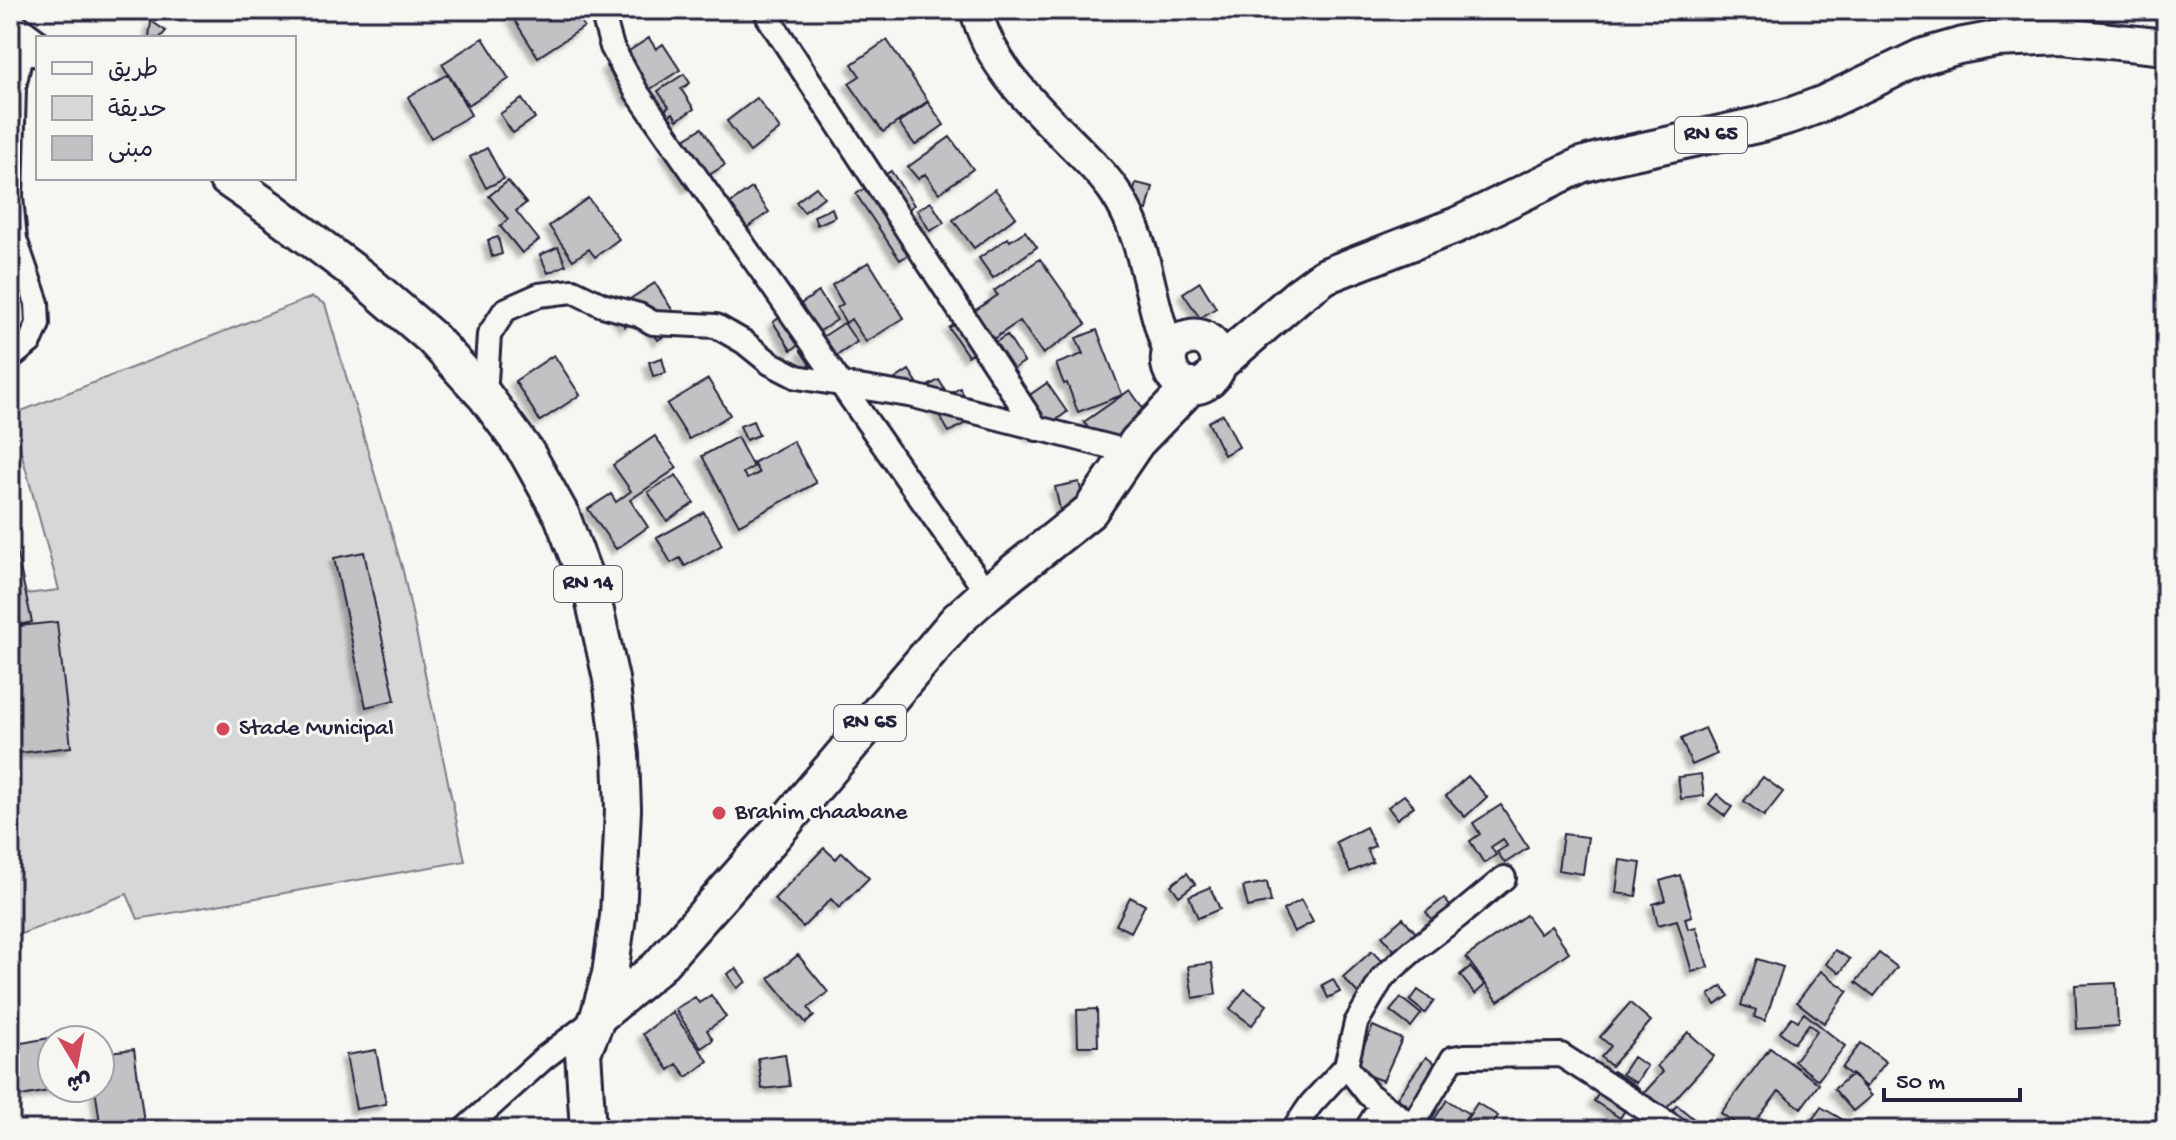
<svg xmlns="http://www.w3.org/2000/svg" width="2176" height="1140" font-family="'Gochi Hand','Playpen Sans Arabic',sans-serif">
  <defs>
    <filter id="shadow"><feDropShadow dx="-5" dy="5" stdDeviation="2" flood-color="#0004"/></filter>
  </defs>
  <rect width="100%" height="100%" fill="#f6f6f2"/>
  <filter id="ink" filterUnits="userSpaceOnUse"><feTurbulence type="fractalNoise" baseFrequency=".0125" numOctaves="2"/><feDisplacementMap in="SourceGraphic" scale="16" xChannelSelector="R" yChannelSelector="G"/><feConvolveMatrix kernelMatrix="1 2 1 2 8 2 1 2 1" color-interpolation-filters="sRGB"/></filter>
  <g filter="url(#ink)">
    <path fill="#d7d7d7" stroke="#7c7c89" stroke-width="2" d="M312 297 325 304 403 571 465 861 138 919 127 894 10 938V596L59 590 11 415Z"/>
    <path fill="#c2c2c4" stroke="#22223b" stroke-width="2" filter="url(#shadow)" d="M508 10H573L584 27 538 57Z
      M151 21 166 31 160 38H149Z
      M483 38 509 79 468 105 442 64Z
      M649 38 656 49 663 44 680 70 630 102 606 66Z
      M887 40 928 101 883 132 849 83 860 76 852 64Z
      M448 74 471 115 431 138 408 97Z
      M684 74 690 83 681 89 694 109 677 120 673 113 665 118 661 113 669 107 658 91Z
      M757 98 780 129 750 152 727 121Z
      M522 99 535 118 513 133 500 114Z
      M928 102 944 125 915 145 899 123Z
      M702 128 725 165 688 188 665 151Z
      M950 137 973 169 939 193 925 174 918 179 908 167Z
      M487 148 504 179 486 188 470 157Z
      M891 171 914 205 909 209 930 240 900 260 856 194Z
      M508 181 526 203 516 211 539 240 522 253 500 226 508 219 489 196Z
      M1136 183 1153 187 1147 210 1130 205Z
      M816 187 824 197 804 212 796 202Z
      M752 188 769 212 735 236 718 212Z
      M995 189 1016 217 974 248 953 220Z
      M588 198 619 239 595 257 589 249 573 260 549 226Z
      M931 202 944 223 930 231 917 210Z
      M832 208 835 217 817 225 814 216Z
      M1025 231 1037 247 993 278 979 258 1008 238 1010 241Z
      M498 237 502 254 492 257 488 240Z
      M558 247 566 265 548 273 540 255Z
      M1040 259 1086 324 1043 354 1020 321 968 356 949 328 998 295 994 291Z
      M869 262 904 318 866 342 851 319 846 323 837 308 843 304 832 285Z
      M1200 282 1216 308 1200 318 1183 293Z
      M655 283 682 325 658 340 642 316 625 327 613 310Z
      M819 292 837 320 791 350 773 322Z
      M844 323 857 342 814 371 801 351Z
      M1097 330 1122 395 1078 412 1067 383 1064 384 1056 364 1083 354 1076 338Z
      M1007 335 1024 362 1002 376 985 349Z
      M554 355 580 395 540 421 515 381Z
      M662 358 666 373 653 376 649 362Z
      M909 370 920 387 891 382Z
      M708 379 730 415 689 439 667 404Z
      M939 380 948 395 960 388 977 417 949 432 933 405 938 403 928 386Z
      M1047 383 1067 412 1032 437 1011 408Z
      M1130 390 1152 421 1106 453 1084 422Z
      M1223 414 1239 447 1224 455 1208 422Z
      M753 421 759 435 746 440 740 426Z
      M655 436 677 468 630 500 648 527 616 549 588 509 611 494 616 502 631 491 613 465Z
      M737 437 753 467 743 473 747 479 759 473 753 463 793 441 816 483 739 525 702 456Z
      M676 475 694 503 667 521 648 492Z
      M1079 482 1085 508 1061 514 1055 487Z
      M704 512 722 545 685 566 680 558 671 563 657 538Z
      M10 523 32 622 10 627Z
      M364 552 395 700 366 707 334 558Z
      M57 622 71 747 10 754V627Z
      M1705 728 1717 754 1692 765 1681 739Z
      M1701 774 1704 796 1681 799 1678 777Z
      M1468 776 1487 797 1465 817 1446 796Z
      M1763 777 1783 792 1764 816 1744 801Z
      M1717 794 1732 807 1725 816 1709 804Z
      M1404 795 1414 806 1397 819 1388 807Z
      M1501 805 1528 848 1505 863 1497 852 1507 846 1503 839 1491 847 1496 855 1484 863 1470 841 1480 834 1473 823Z
      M1366 827 1375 846 1367 849 1373 862 1350 872 1336 842Z
      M1563 834 1588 837 1583 874 1558 870Z
      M824 848 836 859 842 852 869 878 839 908 831 899 803 927 774 899Z
      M1620 860 1641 863 1636 896 1616 893Z
      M1187 873 1195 884 1179 896 1171 885Z
      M1680 875 1692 916 1685 918 1688 929 1696 927 1708 967 1692 972 1677 920 1658 925 1653 904 1666 900 1660 881Z
      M1267 882 1271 902 1248 907 1243 887Z
      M1210 887 1220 909 1198 918 1189 896Z
      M1130 897 1145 905 1131 932 1116 925Z
      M1444 898 1459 918 1441 932 1426 912Z
      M1301 900 1313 922 1294 932 1283 910Z
      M1526 915 1540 934 1551 926 1569 952 1498 1001 1466 957Z
      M1403 918 1429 948 1408 966 1382 936Z
      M1835 950 1850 959 1840 973 1826 964Z
      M1372 951 1394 975 1365 1001 1343 977Z
      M1879 953 1897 967 1874 996 1856 982Z
      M798 955 828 992 808 1008 814 1016 806 1023 769 978Z
      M1757 959 1783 967 1765 1021 1754 1017 1756 1010 1741 1005Z
      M1212 963 1216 994 1193 998 1188 966Z
      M1470 967 1485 985 1475 994 1460 975Z
      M736 968 746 982 737 988 727 974Z
      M1821 971 1848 991 1824 1023 1797 1002Z
      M1333 979 1340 992 1328 998 1322 985Z
      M2116 983 2118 1026 2077 1029 2075 985Z
      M1722 986 1729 996 1715 1005 1709 995Z
      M1245 989 1267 1005 1252 1025 1230 1009Z
      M1418 990 1434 1001 1425 1013 1410 1001Z
      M711 995 726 1017 707 1030 713 1040 701 1048 675 1009 695 997 699 1003Z
      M1401 998 1421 1014 1411 1027 1390 1011Z
      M1630 1003 1651 1021 1611 1066 1601 1057 1611 1046 1600 1037Z
      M1097 1009 1098 1046H1078L1077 1010Z
      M672 1012 708 1061 687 1077 677 1064 669 1070 643 1034Z
      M1804 1013 1845 1046 1818 1080 1794 1061 1817 1031 1809 1024 1794 1043 1780 1032 1792 1017 1798 1021Z
      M1373 1026 1402 1039 1383 1081 1367 1075 1360 1090 1352 1086 1361 1065 1356 1062Z
      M1688 1032 1714 1056 1655 1121 1635 1103 1663 1072 1657 1066Z
      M55 1037V1040H52V1088H64L11 1098 10 1045Z
      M1861 1043 1886 1062 1866 1087 1842 1068Z
      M1770 1048 1819 1084 1801 1108 1779 1091 1749 1130H1745L1721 1113Z
      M134 1049 145 1130H101L95 1088H100V1053Z
      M376 1050 386 1104 356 1109 346 1055Z
      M785 1054 790 1086 762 1089 758 1058Z
      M1426 1057 1448 1073 1408 1130H1391L1407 1105 1397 1098Z
      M1633 1057 1647 1066 1636 1083 1622 1074Z
      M1613 1071 1639 1088 1620 1118 1594 1101Z
      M1852 1074 1871 1096 1853 1111 1834 1089Z
      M1447 1100 1469 1114 1458 1130H1427Z
      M1477 1103 1498 1116 1489 1130H1460Z
      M1677 1105 1695 1120 1686 1130 1663 1121Z
      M1821 1107 1845 1121 1839 1130H1806Z"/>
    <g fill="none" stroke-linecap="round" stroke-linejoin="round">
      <g stroke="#22223b" stroke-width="28">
        <path id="street" d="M768 17 1037 429
          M604 19 612 47 636 91 987 593
          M10 358 30 342 38 324 37 303 15 239 11 197 14 87 24 40
          M485 396 489 335 505 310 539 295 573 291 602 305 639 315 653 323 716 326 744 342 770 363 797 377 914 396 1130 452
          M1504 878 1457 917 1414 950 1383 977 1356 1023 1346 1066 1368 1094 1412 1126 1453 1058 1465 1056 1561 1055 1678 1130
          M464 1130 544 1058 594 1020
          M1293 1130 1311 1104 1346 1066
          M1366 1130 1382 1104"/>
      </g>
      <g stroke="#22223b" stroke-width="36">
        <path id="secondary" d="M976 10C991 70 1038 109 1079 151 1092 164 1105 177 1115 192 1148 241 1148 301 1170 354"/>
      </g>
      <g stroke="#22223b" stroke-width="40">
        <path id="primary" d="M10 28 38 49
          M226 178 272 210 360 276 432 338 485 396 527 453 562 516 593 598 611 679 621 755 623 809 618 916 610 974 598 1017 583 1052 588 1130
          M1219 364C1215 320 1160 335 1170 368 1172 374 1176 380 1181 383 1199 393 1214 380 1219 364L1299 295 1325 276 1457 225 1581 165 1602 159 1762 124 1795 114 1822 104 1921 57 1959 46 1996 39 2063 36 2166 47
          M598 1017 658 967 765 846 957 620 987 593 1090 511 1137 442 1191 386"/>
      </g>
      <use href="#street" stroke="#f6f6f2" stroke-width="22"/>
      <use href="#secondary" stroke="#f6f6f2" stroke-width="30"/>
      <use href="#primary" stroke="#f6f6f2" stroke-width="34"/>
    </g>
  </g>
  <g fill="#d1495b" stroke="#f6f6f2" stroke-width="3">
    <circle cx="223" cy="729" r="8"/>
    <circle cx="719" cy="813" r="8"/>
  </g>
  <g text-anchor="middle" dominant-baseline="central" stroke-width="6" stroke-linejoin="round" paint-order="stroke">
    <g fill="#f6f6f2" stroke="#626272" stroke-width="2">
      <rect x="1675" y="117" width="72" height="36" rx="6"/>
      <rect x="554" y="566" width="68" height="36" rx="6"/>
      <rect x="834" y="705" width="72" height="36" rx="6"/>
    </g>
    <g font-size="22" font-weight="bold" fill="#22223b">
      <text x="1711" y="135">RN 65</text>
      <text x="588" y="584">RN 14</text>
      <text x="870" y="723">RN 65</text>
    </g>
    <g font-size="24" fill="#22223b" stroke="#f6f6f2" text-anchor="start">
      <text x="239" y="729">Stade Municipal</text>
      <text x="735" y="813">Brahim chaabane</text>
    </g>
  </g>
  <rect width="2176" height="1140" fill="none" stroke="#f6f6f2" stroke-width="40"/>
  <rect x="20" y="20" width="2136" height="1100" fill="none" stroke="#22223b" stroke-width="3" filter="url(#ink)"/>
  <rect x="36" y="36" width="260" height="144" fill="#f6f6f2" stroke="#a1a1a9" stroke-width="2"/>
  <rect x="52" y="62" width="40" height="12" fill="#f6f6f2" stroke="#a1a1a9" stroke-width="2"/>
  <text x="108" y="76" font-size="24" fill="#22223b">طريق</text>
  <rect x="52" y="96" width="40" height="24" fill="#d7d7d7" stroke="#a1a1a9" stroke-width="2"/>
  <text x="108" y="116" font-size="24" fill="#22223b">حديقة</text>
  <rect x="52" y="136" width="40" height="24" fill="#c2c2c4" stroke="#a1a1a9" stroke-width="2"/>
  <text x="108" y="156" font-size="24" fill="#22223b">مبنى</text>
  <g transform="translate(76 1064) rotate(170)"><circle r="38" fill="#f6f6f2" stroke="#a1a1a9" stroke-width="2"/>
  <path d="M0-6L14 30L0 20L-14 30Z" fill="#d1495b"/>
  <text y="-12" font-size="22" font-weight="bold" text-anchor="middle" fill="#22223b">ش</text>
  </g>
  <path d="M1884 1088v12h136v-12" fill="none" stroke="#22223b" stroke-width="4"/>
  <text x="1896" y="1088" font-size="24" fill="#22223b" stroke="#f6f6f2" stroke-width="6" paint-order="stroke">50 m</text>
</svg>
